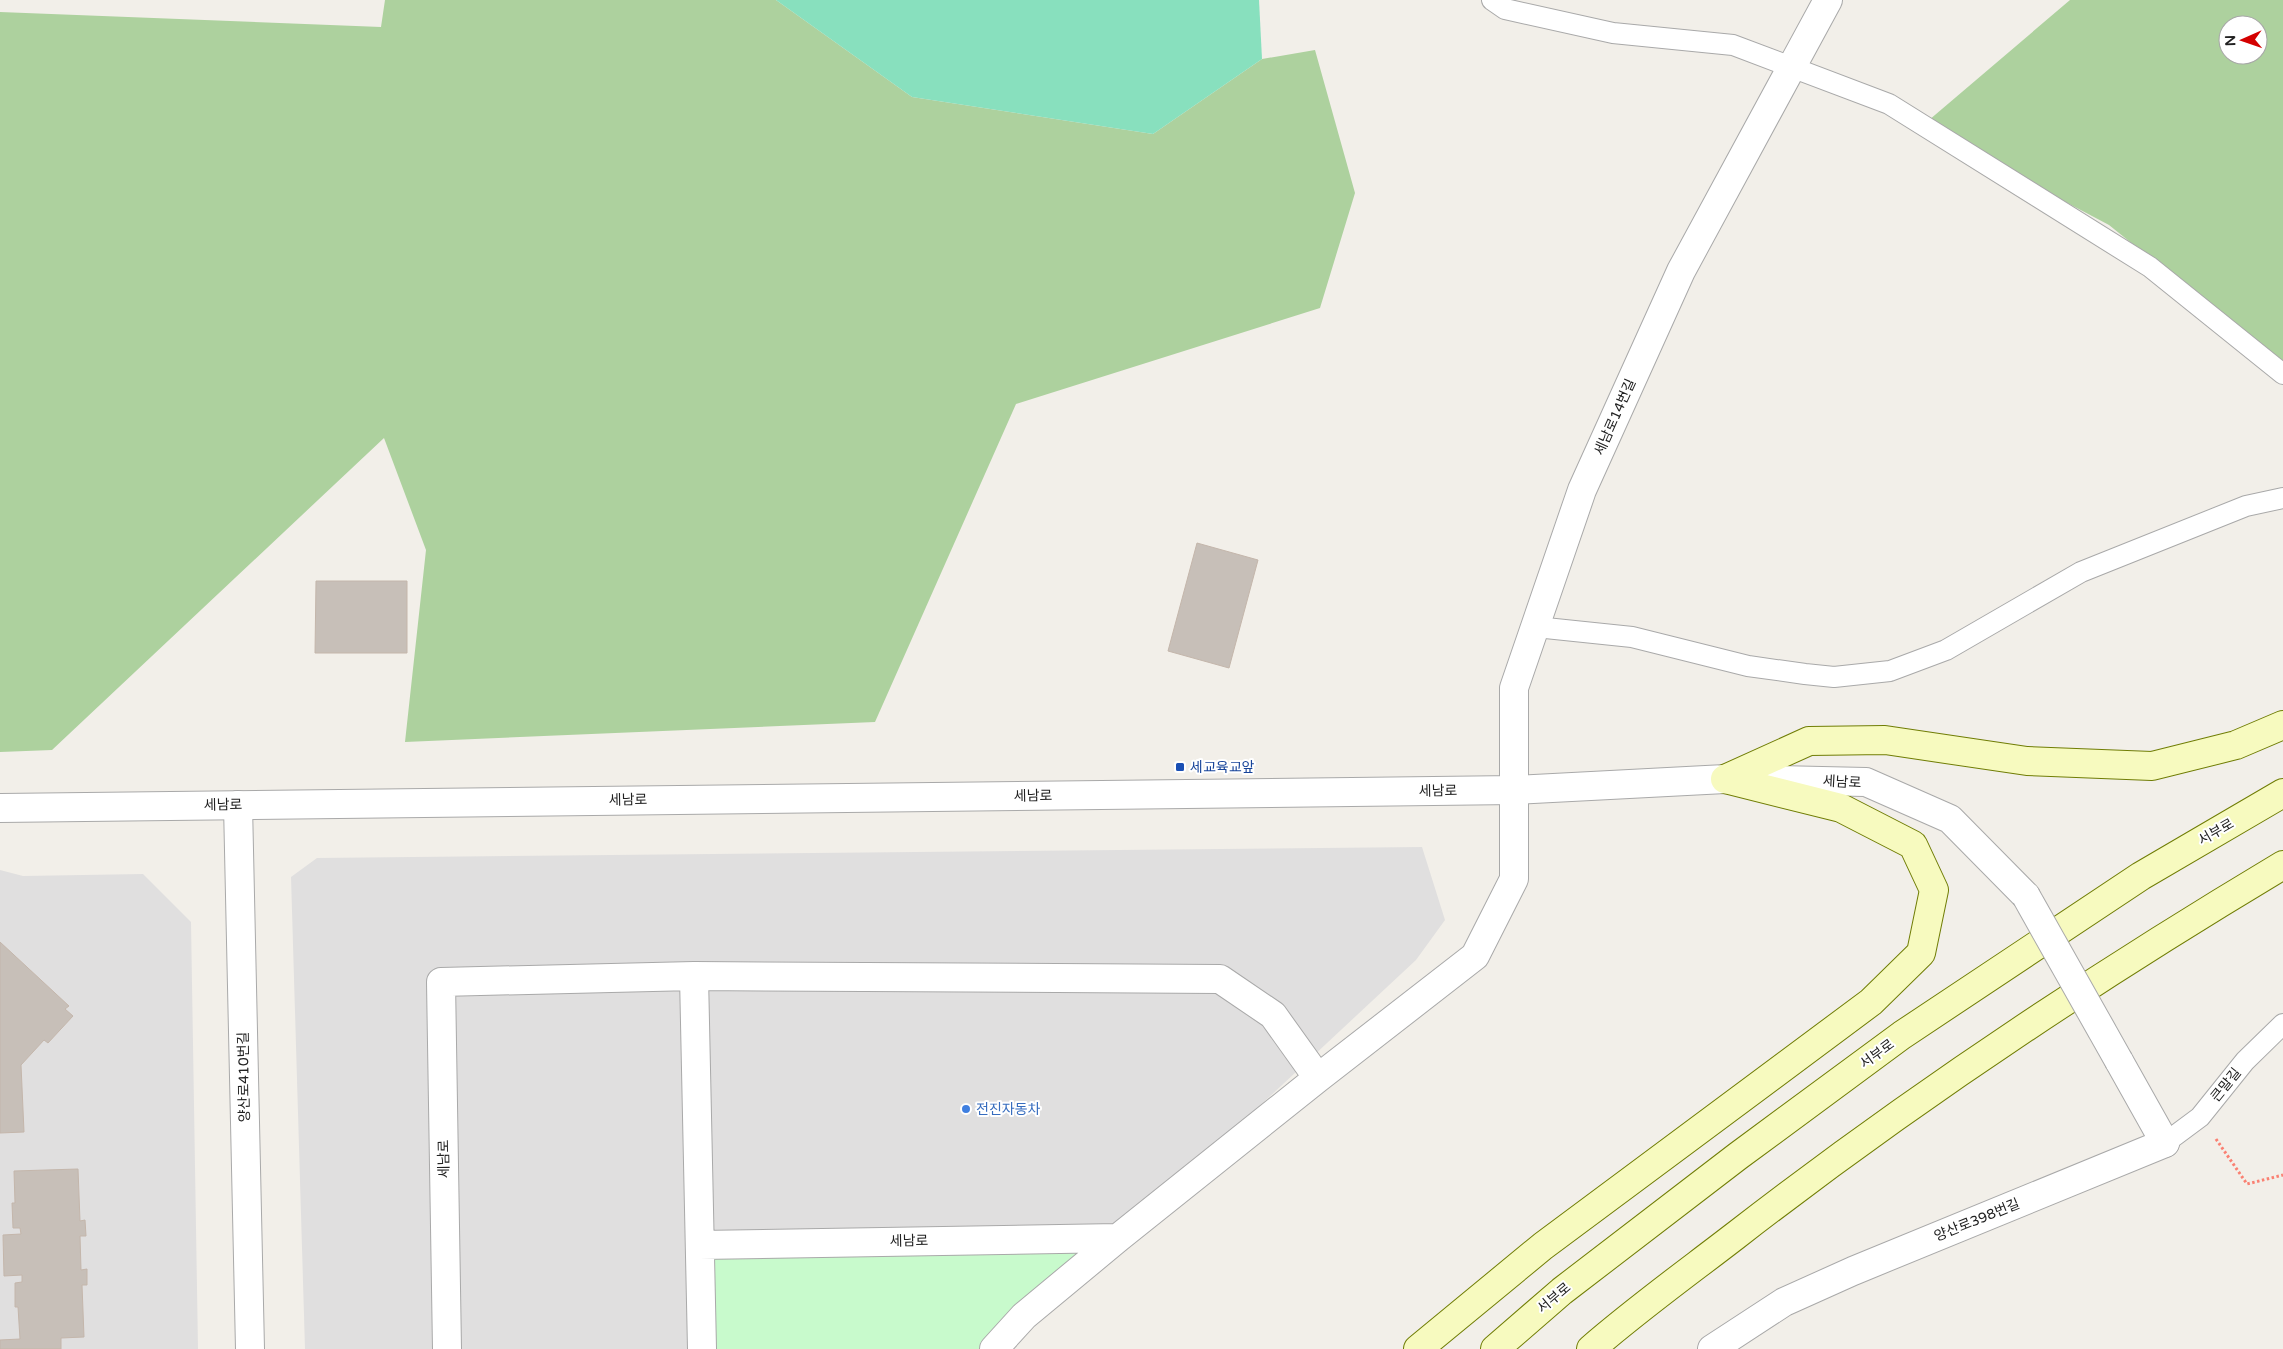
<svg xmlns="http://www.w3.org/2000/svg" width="2283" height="1349" font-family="'Varela Round','Noto Sans KR',sans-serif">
  <rect width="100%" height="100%" fill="#f2efe9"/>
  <path fill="#e0dfdf" d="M1422 847 1445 920 1416 960 1118 1238 702 1349H305L291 877 317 858Z
    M0 870 23 876 143 874 191 922 198 1349H0Z"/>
  <path fill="#add19e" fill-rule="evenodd" d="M385 0H776L912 97 1153 134 1262 59 1315 50 1355 193 1320 308 1016 404 875 722 405 742 426 550 384 438 52 750 0 752V12L381 27Z
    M2070 0H2283V365L2109 225 1922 126ZM2228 25H2258V55H2228Z"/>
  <path fill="#c8facc" d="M1118 1238 994 1349H702L700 1245Z"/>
  <path fill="#88e0be" d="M776 0H1259L1262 59 1153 134 912 97Z"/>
  <path fill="#c7bfb8" stroke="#c4b6ab" d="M1197 543 1258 560 1229 668 1168 651Z
    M316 581H407V653H315Z
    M0 942 69 1006 65 1009 73 1016 48 1043 44 1040 21 1065 24 1132 0 1133Z
    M78 1169 80 1221 85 1220 86 1236H80L81 1270 87 1269V1285H82L84 1337 61 1338V1349H0V1340L20 1339 18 1307H15V1283L22 1282V1275L4 1276 3 1235 21 1234 20 1228H13L12 1203H15L14 1171Z"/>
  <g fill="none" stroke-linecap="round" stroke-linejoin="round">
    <g stroke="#a9a9a9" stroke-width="22">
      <path id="service" d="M1492 0 1505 9 1613 33 1733 45 1889 104 2150 267 2283 374
        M1536 627 1632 637 1748 666 1805 674 1834 677 1890 671 1946 650 2081 572 2246 506 2283 498
        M2165 1143 2200 1117 2245 1061 2283 1024"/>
    </g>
    <g stroke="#a9a9a9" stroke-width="30">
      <path id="minor" d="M238 805 250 1349
        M694 976 702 1349
        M700 1245 1118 1238
        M447 1349 441 982 694 976 1220 979 1273 1015 1318 1078
        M994 1349 1024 1316 1118 1238 1318 1078 1475 956 1514 879V688L1582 490 1681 271 1828 0
        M1712 1349 1784 1302 1853 1271 2165 1143"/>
    </g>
    <g stroke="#a9a9a9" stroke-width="30">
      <path id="tertiary" d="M0 808 1515 790 1725 779 1866 782 1950 819 2026 896
        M2119 1061 2165 1143"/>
    </g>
    <g stroke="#707d05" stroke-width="30">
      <path id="secondary" d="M1725 779 1809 741 1885 740 2027 761 2152 766 2236 745 2283 725
        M1418 1349 1543 1246 1871 1002 1921 953 1934 890 1913 845 1841 808 1725 779
        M1495 1349 1562 1291 1738 1156 1902 1035 2141 876 2283 793
        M1591 1349C1637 1309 1687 1273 1735 1236 1909 1101 2094 978 2283 865"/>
    </g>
    <path stroke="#fa8072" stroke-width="3" stroke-dasharray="2.5 2.5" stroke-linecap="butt" d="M2216 1139 2247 1184 2283 1175"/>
    <use href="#service" stroke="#fff" stroke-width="20"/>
    <use href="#minor" stroke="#fff" stroke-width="28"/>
    <use href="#tertiary" stroke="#fff" stroke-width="28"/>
    <use href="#secondary" stroke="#f7fabf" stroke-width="28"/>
    <g stroke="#a9a9a9" stroke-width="30" stroke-linecap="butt">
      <path id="tertiary-bridge" d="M2026 896 2119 1061"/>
    </g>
    <use href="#tertiary-bridge" stroke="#fff" stroke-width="28"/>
  </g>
  <rect fill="#1a4fb4" stroke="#fff" stroke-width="2" x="1175" y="762" width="10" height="10" rx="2.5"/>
  <circle fill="#3f7fe0" stroke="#fff" stroke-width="2" cx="966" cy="1109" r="5"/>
  <g text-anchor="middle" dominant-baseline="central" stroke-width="4" stroke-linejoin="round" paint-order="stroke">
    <g font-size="14" fill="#222" stroke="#fff">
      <text transform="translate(1615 417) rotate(-66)">세남로14번길</text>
      <text transform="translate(1842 782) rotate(3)">세남로</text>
      <text transform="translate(1438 791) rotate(-1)">세남로</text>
      <text transform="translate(1033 796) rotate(-1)">세남로</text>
      <text transform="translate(628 800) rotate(-1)">세남로</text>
      <text transform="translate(223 805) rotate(-1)">세남로</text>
      <text transform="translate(2216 832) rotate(-30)">서부로</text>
      <text transform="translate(1877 1054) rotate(-36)">서부로</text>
      <text transform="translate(244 1077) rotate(-91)">양산로410번길</text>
      <text transform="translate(2226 1085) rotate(-51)">큰말길</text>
      <text transform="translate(444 1159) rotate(-91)">세남로</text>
      <text transform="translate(1977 1220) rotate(-22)">양산로398번길</text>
      <text transform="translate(909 1241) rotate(-1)">세남로</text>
      <text transform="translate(1554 1298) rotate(-40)">서부로</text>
    </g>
    <g font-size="14" fill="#164399" stroke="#fff" text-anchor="start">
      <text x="1190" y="767">세교육교앞</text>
    </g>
    <g font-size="14" fill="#366cbe" stroke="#fff" text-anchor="start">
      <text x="976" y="1109">전진자동차</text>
    </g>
  </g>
  <g transform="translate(2243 40) rotate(268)"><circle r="24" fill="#ffffff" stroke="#a7a7a7"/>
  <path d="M0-4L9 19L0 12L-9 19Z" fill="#d40000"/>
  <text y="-8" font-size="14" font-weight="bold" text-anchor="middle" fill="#222222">N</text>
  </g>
</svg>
